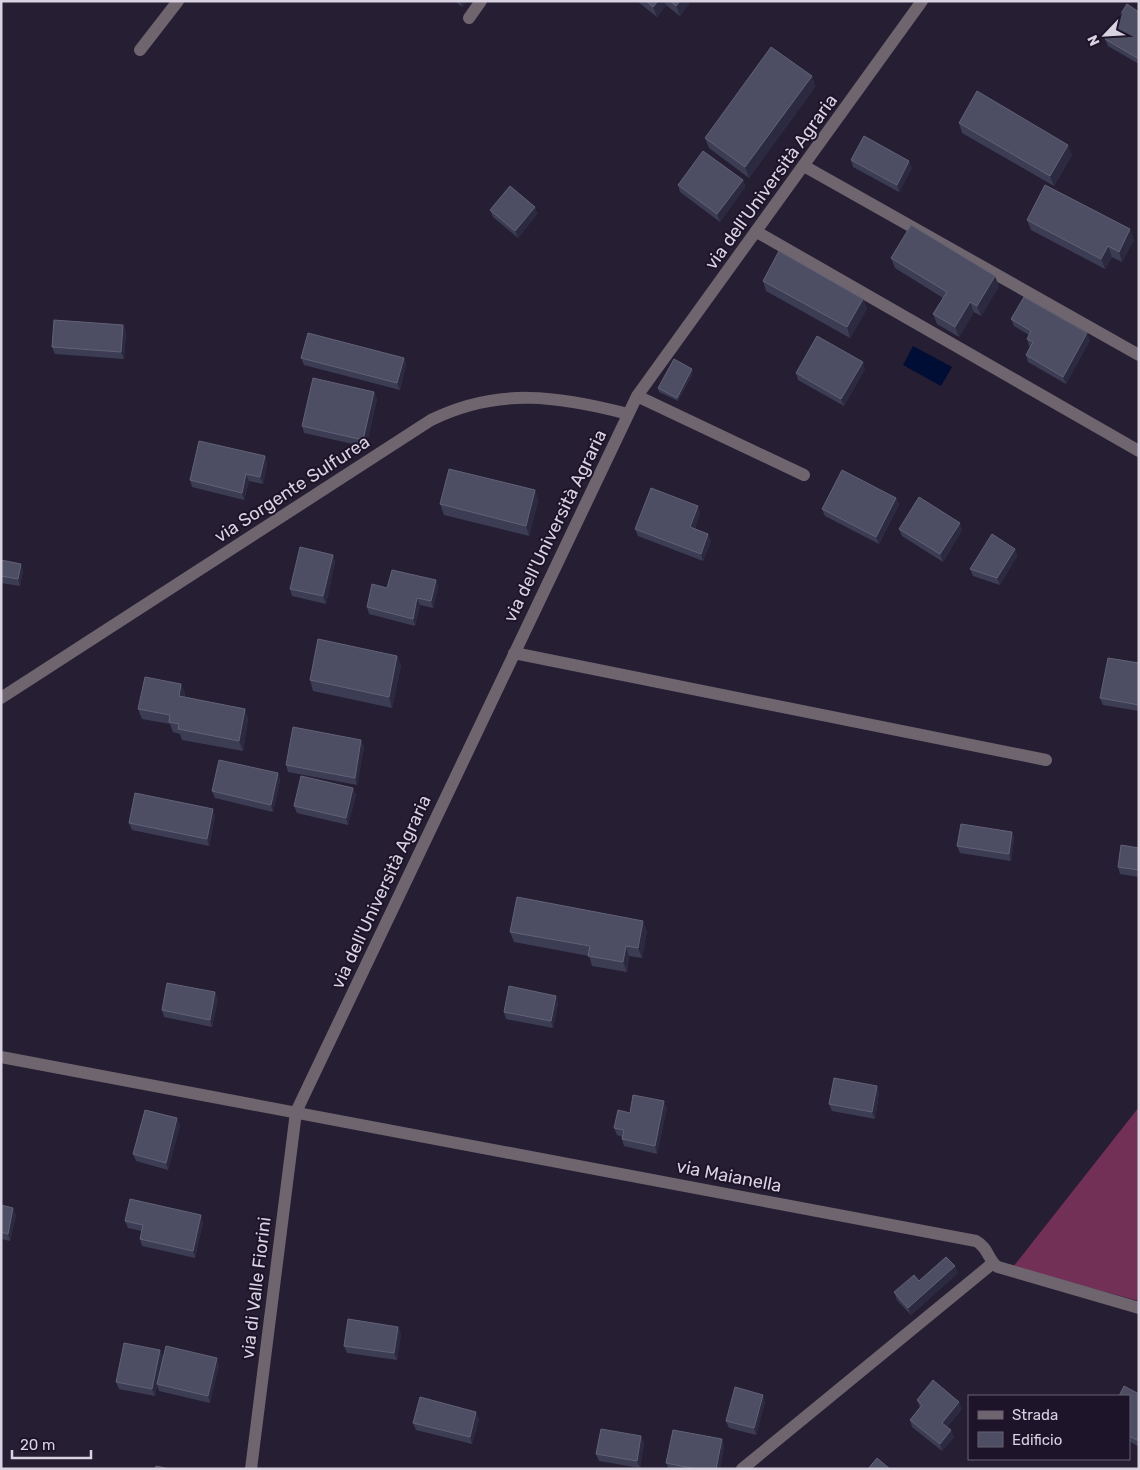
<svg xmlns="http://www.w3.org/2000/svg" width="1140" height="1470" font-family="Rubik,sans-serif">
  <rect width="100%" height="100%" fill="#261e33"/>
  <path fill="#723057" d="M1139 1107V1301L1013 1267Z"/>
  <path fill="#000d35" d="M913 346 952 367 941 386 903 365Z"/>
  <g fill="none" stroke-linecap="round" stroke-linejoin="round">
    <path stroke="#6e656f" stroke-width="12" d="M469 18 481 1
      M140 50 178 1
      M804 166 1139 355
      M757 232 1139 451
      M637 396 804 475
      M514 653 1046 760
      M1 698 431 420C498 387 559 396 628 414
      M1 1057 976 1241C989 1248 988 1261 998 1267L1139 1308
      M251 1469 296 1112 637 396 922 1
      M742 1469 993 1263"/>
  </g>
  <path fill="#3c3d54" d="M455 1H467L462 7Z
    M637 1H691L680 16 666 5 657 17Z
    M1139 12V64L1108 46 1105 39Z
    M812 76 815 87 749 178 709 148 705 138Z
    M959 123 1072 155 1054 186 962 133Z
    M851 160 912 168 899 192 853 167Z
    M743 180 745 187 720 222 680 192 678 185Z
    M535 207 537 214 518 238 493 217 490 210Z
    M1027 220 1134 240 1122 262 1112 257 1105 269 1031 230Z
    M891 258 999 286 981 316 974 312 959 337 937 324 933 314 943 298 895 268Z
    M763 281 863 299 867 309 850 338 766 291Z
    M1011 319 1090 340 1066 384 1028 362 1026 355 1030 346H1029L1027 339 1029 335 1014 326Z
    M123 325 126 332 124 359 55 354 52 347Z
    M301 358H404L406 365 400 390 304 365Z
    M865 369 844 406 798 380 796 373Z
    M693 373 678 401 659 392 658 388Z
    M374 392 377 399 366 447 304 433 302 426Z
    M265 456 267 464 263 484 249 481 244 500 192 487 190 480Z
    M535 490 538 501 529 536 444 515 440 504Z
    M896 498 899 505 879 544 825 516 822 509Z
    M700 513 695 528 711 541 703 561 638 536 635 529Z
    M899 529 962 530 943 562 902 536Z
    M1015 549 1017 556 1000 585 973 576 970 569Z
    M333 555 335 562 326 604 292 596 290 589Z
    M1 560 23 571 20 586 1 583Z
    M436 580 438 587 433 608 420 605 415 626 369 614 367 607 387 588Z
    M397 656 401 666 392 708 313 691 310 680Z
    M1139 663V711L1103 705 1100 698Z
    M181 684 185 694V697L245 709 248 719 243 751 182 740 180 734 173 732 170 724 142 719 138 709Z
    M361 740 364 747 357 785 288 772 286 765Z
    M278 773 280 780 273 812 215 798 212 791Z
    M353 788 356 795 348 825 297 813 294 806Z
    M215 816 209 846 132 830 129 823Z
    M1012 832 1014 839 1011 861 960 853 957 846Z
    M1139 848V877L1120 874 1118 867Z
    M647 931 642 958 629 956 627 972 592 966 589 956 514 942 510 932Z
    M218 999 212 1027 164 1017 162 1010Z
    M558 1003 553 1028 506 1019 504 1012Z
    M877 1086 879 1093 875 1119 832 1111 829 1104Z
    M667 1108 657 1154 624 1146 622 1139 623 1137 617 1135 614 1128 630 1113Z
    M180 1125 168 1170 136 1161 133 1154Z
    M1 1205 16 1215 10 1241 1 1239Z
    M125 1221 203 1222 195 1258 142 1246 140 1239 142 1231 128 1228Z
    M958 1273 911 1315 897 1300 894 1292 919 1281Z
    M398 1327 401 1334 397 1360 347 1353 344 1346Z
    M160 1350 163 1357 219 1365 210 1403 159 1391 157 1385 155 1396 119 1389 116 1382Z
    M1139 1394V1447L1129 1441V1396Z
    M917 1400 962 1409 947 1427 954 1437 942 1451 912 1427 910 1420 920 1408Z
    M765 1402 756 1435 729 1428 726 1421Z
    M479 1419 472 1444 416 1430 413 1423Z
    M641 1436 644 1443 640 1468 599 1461 596 1454Z
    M722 1439 724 1446 720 1469H669L666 1463Z"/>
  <path fill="#2c2a40" d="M460 1H467L462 7Z
    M658 1H664L666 5 657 17 653 7Z
    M680 1H691L680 16 676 6Z
    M812 76 815 87 749 178 745 167Z
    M1068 145 1072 155 1054 186 1050 176Z
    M909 161 912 168 899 192 897 185Z
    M743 180 745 187 720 222 717 214Z
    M535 207 537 214 518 238 515 231Z
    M1130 229 1134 240 1122 262 1119 252Z
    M1108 246 1112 257 1105 269 1101 259Z
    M995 276 999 286 981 316 977 306Z
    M863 299 867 309 850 338 847 327Z
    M970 302 974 312 959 337 955 327Z
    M123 325 126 332 124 359 121 352Z
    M1087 333 1090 340 1066 384 1063 377Z
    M404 358 406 365 400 390 397 383Z
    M863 362 865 369 844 406 841 399Z
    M692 369 693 373 678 401 677 398Z
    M374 392 377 399 366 447 363 440Z
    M265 456 267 464 263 484 260 477Z
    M246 474 249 481 244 500 242 493Z
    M535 490 538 501 529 536 526 526Z
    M896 498 899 505 879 544 876 537Z
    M698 506 700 513 693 534 690 527Z
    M960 523 962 530 943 562 940 554Z
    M708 534 711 541 703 561 701 554Z
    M1015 549 1017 556 1000 585 997 578Z
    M333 555 335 562 326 604 323 596Z
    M21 564 23 571 20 586 18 579Z
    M436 580 438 587 433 608 431 601Z
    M417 598 420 605 415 626 413 619Z
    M397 656 401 666 392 708 389 697Z
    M181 684 185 694 183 706 179 696Z
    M245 709 248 719 243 751 239 741Z
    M361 740 364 747 357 785 355 778Z
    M278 773 280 780 273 812 271 805Z
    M353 788 356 795 348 825 346 818Z
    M213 809 215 816 209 846 207 839Z
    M1012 832 1014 839 1011 861 1009 854Z
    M643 921 647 931 642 958 638 948Z
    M626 946 629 956 627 972 623 962Z
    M215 992 218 999 212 1027 210 1020Z
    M556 996 558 1003 553 1028 551 1021Z
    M877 1086 879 1093 875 1119 872 1112Z
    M664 1101 667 1108 657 1154 655 1146Z
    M177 1118 180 1125 168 1170 166 1163Z
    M13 1208 16 1215 10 1241 8 1234Z
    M201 1215 203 1222 195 1258 193 1251Z
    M955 1266 958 1273 911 1315 908 1308Z
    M398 1327 401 1334 397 1360 394 1353Z
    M160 1350 163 1357 155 1396 152 1389Z
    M217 1358 219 1365 210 1403 208 1396Z
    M763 1395 765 1402 756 1435 754 1428Z
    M959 1402 962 1409 944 1430 942 1423Z
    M476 1412 479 1419 472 1444 470 1437Z
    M951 1430 954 1437 942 1451 940 1444Z
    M641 1436 644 1443 640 1468 637 1461Z
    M722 1439 724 1446 720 1469H716Z"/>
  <path fill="#4d4d63" stroke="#626277" d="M646 1H658L653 7Z
    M670 1H680L676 6Z
    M1127 4 1139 12V59L1105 39Z
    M771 47 812 76 745 167 705 138Z
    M977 91 1068 145 1050 176 959 123Z
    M864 136 909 161 897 185 851 160Z
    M703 151 743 180 717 214 678 185Z
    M1045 185 1130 229 1119 252 1108 246 1101 259 1027 220Z
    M510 186 535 207 515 231 490 210Z
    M911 225 995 276 977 306 970 302 955 327 933 314 947 292 891 258Z
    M779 251 863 299 847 327 763 281Z
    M1024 297 1087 333 1063 377 1026 355 1033 342 1027 339 1031 331 1011 319Z
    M54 320 123 325 121 352 52 347Z
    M308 333 404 358 397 383 301 358Z
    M817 336 863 362 841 399 796 373Z
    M674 359 692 369 677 398 658 388Z
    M313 378 374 392 363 440 302 426Z
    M199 441 265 456 260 477 246 474 242 493 190 480Z
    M449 469 535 490 526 526 440 504Z
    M842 470 896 498 876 537 822 509Z
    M651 488 698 506 690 527 708 534 701 554 635 529Z
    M919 497 960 523 940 554 899 529Z
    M992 534 1015 549 997 578 970 569Z
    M300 547 333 555 323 596 290 589Z
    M1 560 21 564 18 579 1 576Z
    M392 570 436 580 431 601 417 598 413 619 367 607 372 584 387 588Z
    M318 639 397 656 389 697 310 680Z
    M1108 658 1139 663V705L1100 698Z
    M145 677 181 684 179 696 245 709 239 741 178 729 179 724 169 722 170 715 138 709Z
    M293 727 361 740 355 778 286 765Z
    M219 760 278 773 271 805 212 791Z
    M301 776 353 788 346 818 294 806Z
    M135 793 213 809 207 839 129 823Z
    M961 824 1012 832 1009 854 957 846Z
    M1121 845 1139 848V870L1118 867Z
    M517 897 643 921 638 948 626 946 623 962 588 956 590 946 510 932Z
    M167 983 215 992 210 1020 162 1010Z
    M509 986 556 996 551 1021 504 1012Z
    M834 1078 877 1086 872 1112 829 1104Z
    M633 1095 664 1101 655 1146 622 1139 624 1130 614 1128 618 1110 630 1113Z
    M145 1110 177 1118 166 1163 133 1154Z
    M130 1199 201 1215 193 1251 140 1239 143 1225 125 1221Z
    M1 1205 13 1208 8 1234 1 1232Z
    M946 1257 955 1266 908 1308 894 1292 914 1275 919 1281Z
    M348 1319 398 1327 394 1353 344 1346Z
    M124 1343 160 1350 152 1389 116 1382Z
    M166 1346 217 1358 208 1396 157 1384Z
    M933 1380 959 1402 942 1423 951 1430 940 1444 910 1420 922 1405 917 1400Z
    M1124 1386 1139 1394V1441L1129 1436V1396H1119Z
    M735 1387 763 1395 754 1428 726 1421Z
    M420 1397 476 1412 470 1437 413 1423Z
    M601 1429 641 1436 637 1461 596 1454Z
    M673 1430 722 1439 716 1469H696L666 1463Z
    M877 1458 890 1469H868Z
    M156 1466 170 1469H155Z"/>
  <g text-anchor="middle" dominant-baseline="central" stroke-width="4" stroke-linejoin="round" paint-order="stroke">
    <g font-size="18" fill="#d8d2e1" stroke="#1d1429">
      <text transform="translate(771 182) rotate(-54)">via dell'Università Agraria</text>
      <text transform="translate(292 489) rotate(-33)">via Sorgente Sulfurea</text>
      <text transform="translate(555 526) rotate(-64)">via dell'Università Agraria</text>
      <text transform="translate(381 892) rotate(-65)">via dell'Università Agraria</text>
      <text transform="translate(729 1176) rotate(11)">via Maianella</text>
      <text transform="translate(256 1288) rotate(-83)">via di Valle Fiorini</text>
    </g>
  </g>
  <rect width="1140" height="1470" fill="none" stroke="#d8d2e1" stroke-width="5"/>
  <rect x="968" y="1395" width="162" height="65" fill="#1d1429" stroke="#686073"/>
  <rect x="978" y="1411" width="25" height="8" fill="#6e656f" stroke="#686073"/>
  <text x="1012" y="1420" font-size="15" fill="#d8d2e1">Strada</text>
  <rect x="978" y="1432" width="25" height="15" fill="#4d4d63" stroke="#686073"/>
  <text x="1012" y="1445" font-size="15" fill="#d8d2e1">Edificio</text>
  <g transform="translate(1105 35) rotate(245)" stroke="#1d1429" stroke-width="4" paint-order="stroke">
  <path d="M0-4L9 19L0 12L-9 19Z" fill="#d8d2e1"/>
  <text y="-8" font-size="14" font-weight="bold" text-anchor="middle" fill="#d8d2e1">N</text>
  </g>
  <path d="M12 1450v8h79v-8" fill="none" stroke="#d8d2e1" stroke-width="2.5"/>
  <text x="20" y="1450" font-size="15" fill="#d8d2e1" stroke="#1d1429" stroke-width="4" paint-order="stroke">20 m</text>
</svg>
